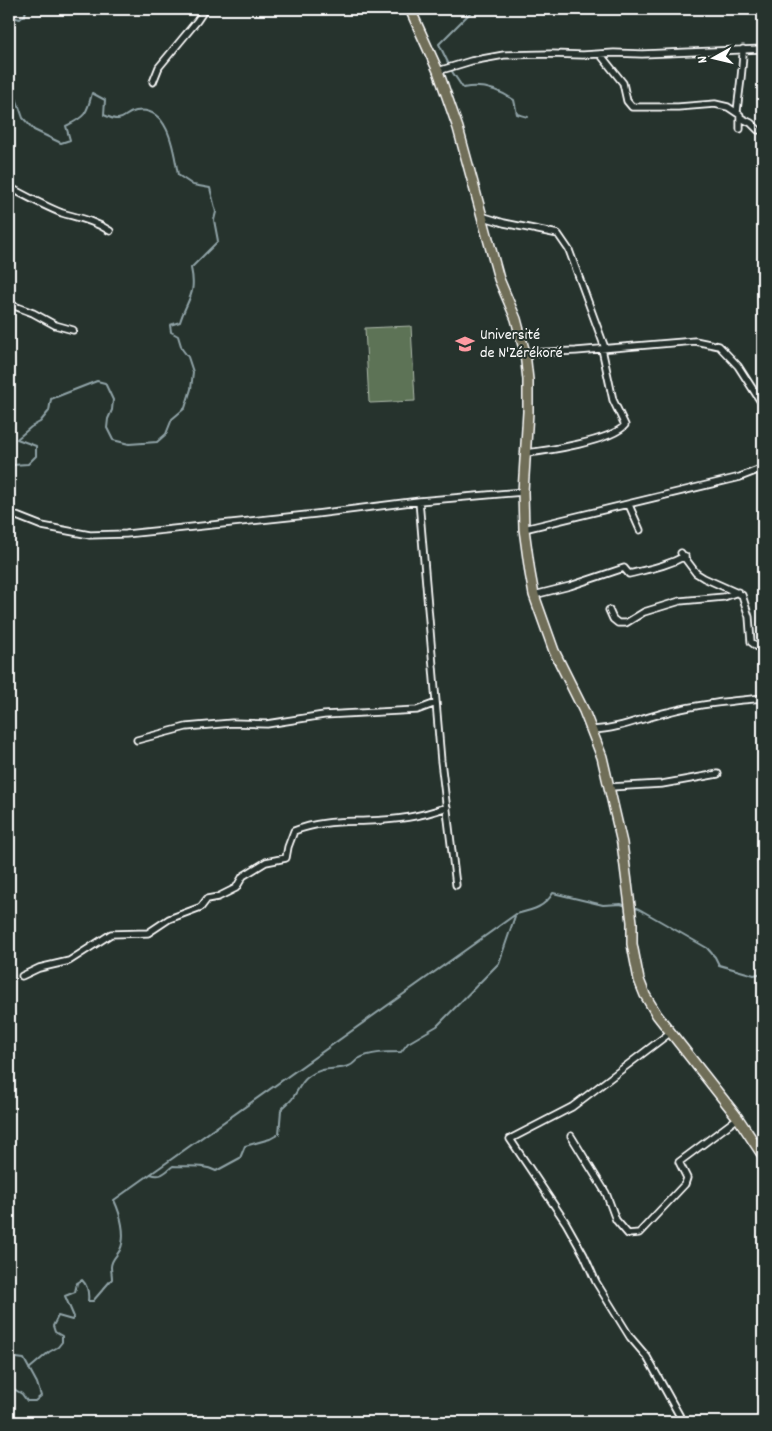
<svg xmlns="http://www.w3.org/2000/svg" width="772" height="1431" font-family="Dekko,sans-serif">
  <rect width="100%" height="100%" fill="#26332d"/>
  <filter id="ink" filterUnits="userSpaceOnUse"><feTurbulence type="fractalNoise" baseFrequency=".02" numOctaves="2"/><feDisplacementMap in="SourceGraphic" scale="10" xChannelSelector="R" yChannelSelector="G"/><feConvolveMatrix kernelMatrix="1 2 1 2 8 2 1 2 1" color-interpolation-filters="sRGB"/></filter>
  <g filter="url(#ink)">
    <path fill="#5d7357" stroke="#aeb9ab" d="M411 326 415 401 370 403 369 402 365 328Z"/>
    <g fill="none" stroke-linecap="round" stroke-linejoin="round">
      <path stroke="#90a3a7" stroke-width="2" d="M474 9 439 44 453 73 463 88C482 84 498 89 514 100L517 114 528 117
        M9 16 20 19 25 15 26 9
        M9 94 15 95 23 118 34 130 61 143 70 140 66 126C85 117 87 114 92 93L105 100 104 115C125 125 121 114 136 111 169 105 174 152 178 175L193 185 210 188 216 212 214 220 218 241 191 268C197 295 187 299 180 322L170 325 171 332 178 336 182 349 188 357 193 372 191 389 185 408 172 419 166 434 157 442 129 444 113 440 107 428 108 419 112 410 113 400 105 383 97 381 51 399 49 411 40 422 31 427 17 439 36 446V456L28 464 12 465 9 473
        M9 487 13 495 9 511
        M633 907 639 909 707 948 715 957 719 965 754 975 763 973
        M9 1162 11 1167 9 1171
        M151 1174C161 1178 165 1172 173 1166 188 1167 203 1164 216 1171L240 1158 245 1146 270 1139 279 1134 281 1110C284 1106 289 1103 292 1099 297 1092 301 1082 308 1077 321 1066 334 1071 349 1066 353 1065 355 1061 358 1059 370 1052 388 1052 401 1052L408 1043 437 1026 499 963 515 916
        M9 1357 24 1359 37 1383 41 1396 35 1401H27L22 1394 14 1389 9 1391
        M29 1369 49 1352 58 1347 62 1342V1336L55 1332 53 1326 58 1316 72 1320 74 1317 65 1296 75 1292 77 1283 82 1280C88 1286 89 1293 88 1301H93L112 1279C112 1274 111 1271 111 1267 111 1259 117 1256 120 1250 127 1235 120 1213 114 1200L516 914C532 910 544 908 553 893L603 905 621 904 626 906"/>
      <g stroke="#fff" stroke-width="9">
        <path id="street" d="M600 54 623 83 627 101 632 107H678L715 104 728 107 740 115V129
          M438 71 471 61 504 55 551 54 583 55 614 53 642 54 763 49
          M153 82 159 67 197 21 205 9
          M737 112C739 91 743 70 743 49
          M741 118 751 123 758 130
          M9 187C26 196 44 206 62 213 79 218 95 221 110 231
          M481 216 504 223 558 234 569 250 605 348
          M9 304 33 313 55 325 73 330
          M525 353 576 351 695 341 719 346 738 366 763 405
          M525 453C546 451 612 441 625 425L613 400 602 349
          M419 501 441 761 456 885
          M629 505 640 530
          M9 513 42 526 90 535 126 534 316 514 419 501 523 492
          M524 529 740 477 763 468
          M681 553 696 573 704 578 742 595 749 617 751 642 763 651
          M534 595 570 586 624 568 629 574C649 569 667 566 685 556
          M609 610 613 619 618 623H626L644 612 680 601 724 597 738 592
          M593 730C619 729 642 718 668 712 699 704 731 701 763 698
          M137 740 186 727 232 723 267 724 324 715 417 710 436 703
          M610 787 662 784 718 774
          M22 976 39 968 69 961 111 934 148 933 169 919 201 907 207 899 218 897 236 888 243 876 266 862 286 858 288 847 294 831C319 821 341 822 367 821 396 820 420 817 447 807
          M671 1032 572 1107 510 1139 566 1223 584 1255 596 1282 630 1337 647 1357 683 1422
          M571 1136 606 1193 616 1220 628 1234 639 1233 685 1184 687 1178 679 1162 738 1118"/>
      </g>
      <g stroke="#fff" stroke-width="12">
        <path id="primary" d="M410 9 438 71 458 128 499 279 516 319 525 353 528 380V412L523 492 524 529 530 573 534 595 554 651 584 711 602 757 622 843 632 922V944L639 980 645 995 657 1015 738 1118 763 1156"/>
      </g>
      <use href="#street" stroke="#26332d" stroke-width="5.5"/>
      <use href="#primary" stroke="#706e59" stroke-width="9"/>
    </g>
  </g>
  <defs>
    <g id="university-bare" transform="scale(1.5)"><path d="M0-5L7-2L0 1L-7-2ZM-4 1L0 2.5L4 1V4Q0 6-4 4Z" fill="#ff9aa2" stroke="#26332d" stroke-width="2.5" paint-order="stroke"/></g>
  </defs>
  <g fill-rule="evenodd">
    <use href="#university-bare" x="465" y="344"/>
  </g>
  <g text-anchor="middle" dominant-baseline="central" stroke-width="4" stroke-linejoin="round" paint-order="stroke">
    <g font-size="16" fill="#fff" stroke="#26332d" text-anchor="start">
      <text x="480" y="335">Université<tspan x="480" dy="18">de N'Zérékoré</tspan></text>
    </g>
  </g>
  <rect width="772" height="1431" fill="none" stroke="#26332d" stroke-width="30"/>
  <rect x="15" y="15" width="742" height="1401" fill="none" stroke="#fff" stroke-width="2" filter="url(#ink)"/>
  <g transform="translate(714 58) rotate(262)" stroke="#26332d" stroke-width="4" paint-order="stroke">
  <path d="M0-4L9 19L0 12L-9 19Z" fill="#ffffff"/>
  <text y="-8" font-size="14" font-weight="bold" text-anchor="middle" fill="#ffffff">N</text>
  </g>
</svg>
